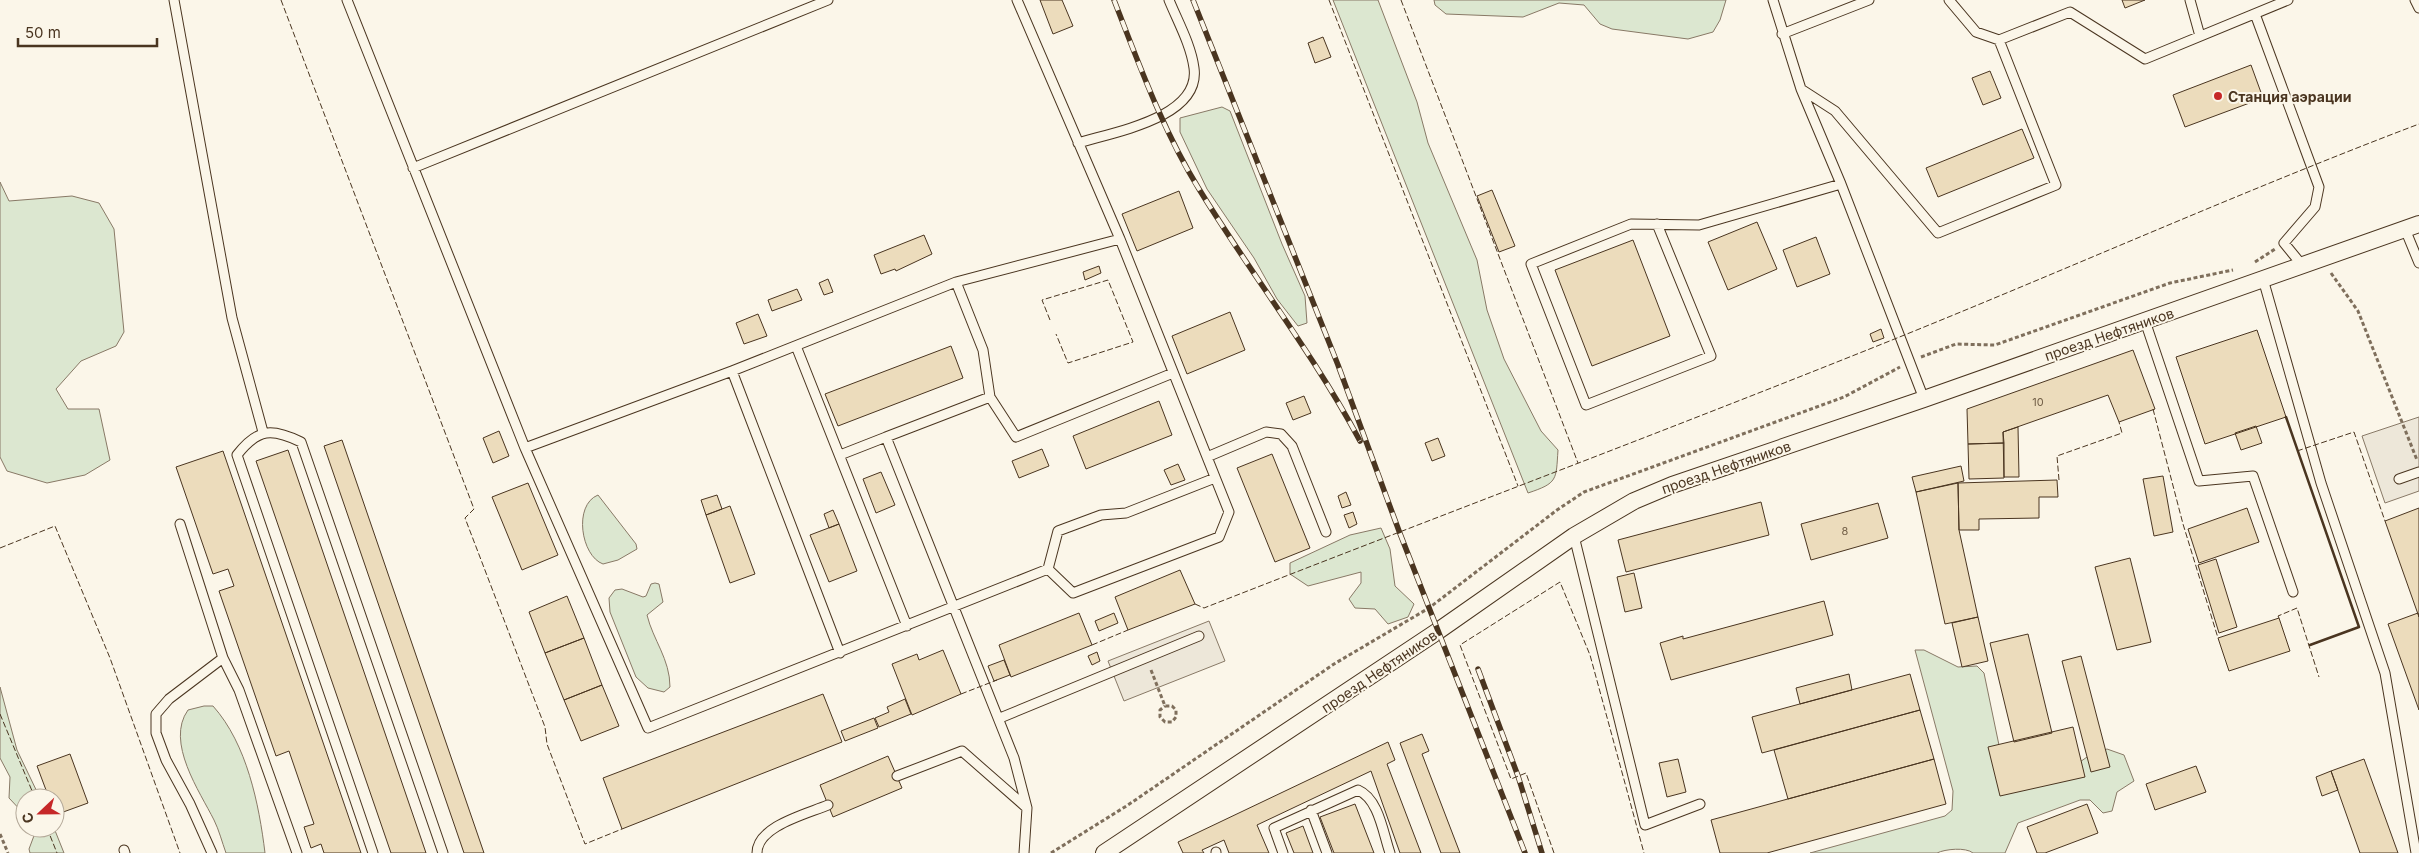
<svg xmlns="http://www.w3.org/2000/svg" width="2419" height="853" font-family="Inter,sans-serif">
  <rect width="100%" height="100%" fill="#fbf6e9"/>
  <path fill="#dce7d0" stroke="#887966" d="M1333 0H1378L1417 102 1428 143 1477 260 1487 310 1504 359 1541 431 1558 450C1556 480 1558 483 1528 493Z
    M1434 0H1726L1720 20 1713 32 1688 39 1612 29 1600 24 1584 5 1559 3 1523 17 1446 14 1435 5Z
    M1222 107 1230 111 1282 244 1305 296 1307 323 1298 326 1277 299 1254 258 1207 189 1180 132V118Z
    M0 182 9 201 72 196 99 203 114 229 124 332 116 346 81 361 56 389 68 409H99L110 460 85 475 47 483 7 471 0 457Z
    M598 495 636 544 637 549 618 560 603 564C581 556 573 505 598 495Z
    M1381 528 1390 549 1395 586 1414 604 1408 617 1388 624 1375 609 1355 608 1349 599 1361 583V572L1308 586 1290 574V563L1350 535Z
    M655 583 659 584 663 602 647 615C653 640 670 659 670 687L664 692 648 688 636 677 610 612 609 598 615 590 622 589 643 597 646 596 651 584Z
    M1915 650H1924L1958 667 1977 666 1984 673 2000 750 2058 777 2090 755 2107 749 2124 755 2134 781 2117 792 2112 811 2103 813 2090 800H2080L2018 823 2005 853H1973C1966 847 1945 849 1937 853H1810L1945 816 1952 810 1953 791Z
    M0 687 17 750 40 798H25V815L9 798 10 777 0 758Z
    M204 706H213C247 744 259 804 265 853H226C222 842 219 830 214 820 200 792 165 742 188 710Z
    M32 828H54L64 853H30L29 849 35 833Z"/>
  <path fill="#ede7d9" stroke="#887966" d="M2419 417V491L2385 503 2362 436Z
    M1209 621 1225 661 1124 701 1108 661Z"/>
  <path fill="#ecdcbc" stroke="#4a3520" d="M1040 0H1062L1073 26 1053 34Z
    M2122 0H2145L2125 8Z
    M1323 37 1331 57 1315 63 1308 43Z
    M2251 65 2263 98 2185 127 2173 95Z
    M1990 71 2001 98 1983 105 1972 78Z
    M2022 129 2034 158 1938 197 1926 168Z
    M1492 190 1515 246 1499 252 1477 196Z
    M1179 191 1193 228 1137 251 1122 214Z
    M1757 222 1777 269 1728 290 1708 242Z
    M924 235 932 254 896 271 895 269 881 274 874 255Z
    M1816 237 1830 274 1797 287 1783 250Z
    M1633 240 1670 336 1592 366 1555 270Z
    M1099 266 1101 273 1085 280 1083 272Z
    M828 279 833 292 824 295 819 283Z
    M797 289 802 300 772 311 768 300Z
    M1230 312 1245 350 1187 374 1172 336Z
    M758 314 767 336 744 344 736 323Z
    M1881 329 1884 338 1873 342 1870 334Z
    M2257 330 2286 417 2205 444 2176 357Z
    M951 346 963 378 838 426 825 394Z
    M2133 350 2155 409 2119 422 2108 395 2003 432 2004 443 1968 444 1967 409Z
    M1304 396 1311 413 1293 420 1286 403Z
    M1159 401 1172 435 1086 469 1073 436Z
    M2256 426 2262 443 2241 450 2235 433Z
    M2018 427 2019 477H2004L2003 432Z
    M499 431 509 456 493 463 483 438Z
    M1438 438 1445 456 1432 461 1425 443Z
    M342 440 484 853H464L324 446Z
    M2004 443V478L1969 479 1968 444Z
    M1042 449 1049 466 1019 478 1012 461Z
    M288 450 426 853H391L256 461Z
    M223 451 361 853H324L321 844 311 848 304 827 314 824 289 751 276 756 219 591 234 586 228 569 213 574 176 467Z
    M1272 454 1310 548 1275 562 1237 468Z
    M1178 464 1185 480 1171 485 1164 470Z
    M1961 466 1964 481 1916 492 1912 477Z
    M881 472 895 505 876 513 863 479Z
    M2163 476 2173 532 2154 536 2143 479Z
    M2057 480 2058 497H2039V518L1979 519V530H1959L1958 483Z
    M528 483 558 555 522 570 492 497Z
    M1958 483 1959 530 1978 617 1945 624 1916 492Z
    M1346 492 1351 505 1342 508 1338 496Z
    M717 495 722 509 706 515 701 500Z
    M1761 502 1769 535 1626 572 1618 540Z
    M1878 503 1888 538 1811 560 1801 524Z
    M730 506 755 574 730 583 706 515Z
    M2247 508 2259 542 2199 563 2188 529Z
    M2419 508V617L2385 521Z
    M833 510 839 524 829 528 824 514Z
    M1353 512 1357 524 1349 528 1344 515Z
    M839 524 857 571 829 582 810 535Z
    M2130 558 2151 642 2117 650 2095 567Z
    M2216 559 2237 627 2219 633 2198 565Z
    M1180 570 1195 604 1128 630 1115 597Z
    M1634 573 1642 608 1625 612 1617 577Z
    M567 596 584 638 545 653 529 612Z
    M1824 601 1833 635 1671 680 1660 643 1683 636V639Z
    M1079 613 1092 645 1011 677 999 645Z
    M1114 613 1118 623 1099 631 1095 621Z
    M2418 613 2419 617V710L2388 624Z
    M1978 617 1988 661 1962 667 1952 623Z
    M2279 618 2290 651 2229 671 2218 638Z
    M2028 634 2052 733 2014 742 1990 643Z
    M584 638 602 685 564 700 545 653Z
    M943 650 961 694 912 715 892 664 917 654 919 660Z
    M1097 652 1100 661 1092 665 1088 656Z
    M2081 656 2110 767 2091 772 2062 661Z
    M1004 660 1010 675 994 681 988 666Z
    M1849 674 1852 690 1800 704 1796 688Z
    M1910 674 1920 710 1762 753 1752 717Z
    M602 685 619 726 581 741 564 700Z
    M823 694 842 742 622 829 603 778Z
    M905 699 911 714 879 727 875 718 889 712 887 707Z
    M1920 710 1934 759 1788 799 1774 750Z
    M874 718 878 728 845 741 841 731Z
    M2073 727 2085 777 2000 796 1988 747Z
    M1422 734 1429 751 1422 754 1460 853H1441L1400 743Z
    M1388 742 1395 760 1387 764 1421 853H1400L1371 771 1257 825 1269 853H1229L1224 840 1202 850 1204 853H1183L1178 842Z
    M70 754 88 803 55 815V798H49L37 766Z
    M888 756 902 788 833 817 820 785Z
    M1678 759 1686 792 1667 797 1659 763Z
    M1934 759 1946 804 1767 853H1720L1711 820Z
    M2364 759 2398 853H2360L2331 771Z
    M2196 766 2206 792 2155 810 2146 784Z
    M2331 771 2338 790 2322 796 2316 777Z
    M1355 804 1374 853H1334L1320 817Z
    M2087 804 2098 833 2045 853H2037L2027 827Z
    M1303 826 1313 853H1294L1286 833Z"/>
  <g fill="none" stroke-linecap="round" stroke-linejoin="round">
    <g stroke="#4a3520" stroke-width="11">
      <path id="service" d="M174 0 232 318 263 432
        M347 0 525 448 648 728 1048 569 1073 593 1219 537 1229 512 1120 239 1017 0
        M1773 0 1801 89 1841 184 1924 399
        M2190 0 2200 36
        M2415 0 2419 8
        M2255 14 2319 187 2315 207 2284 243 2302 265
        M1782 34 1869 0
        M1999 40 2070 12 2145 59 2288 0
        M1801 89 1835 111 1938 233 2056 185 1999 40 1976 32 1949 0
        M1078 143C1113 132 1201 118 1194 68 1191 45 1178 22 1169 0
        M413 168 828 0
        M1657 224 1711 356 1586 405 1531 264 1631 224 1699 225 1841 184
        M2405 229 2419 263
        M2263 279 2321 483 2385 673 2416 853
        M956 282 1120 239
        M2145 321 2199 481 2253 476 2293 592
        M796 346 907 626
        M732 371 840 653
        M990 397 1016 437 1173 373
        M525 448 732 371 956 282 983 350 990 397 886 437 1014 758 1027 808 1024 853
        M840 455 886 437
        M1207 457 1266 432 1281 434 1292 446 1326 532
        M2399 479 2419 472
        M180 524 223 658 239 690 297 853
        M1574 536 1645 825 1700 804
        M1048 569 1058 531 1101 515 1126 513 1215 478
        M1000 718 1199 636
        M897 776 962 751 1027 808
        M1311 810 1327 853
        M124 850 125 853
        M1216 852V853
        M212 853 190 804 166 760 156 733V714L169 699 223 658
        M373 853 237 455C258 428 272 428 301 442L443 853
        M757 853C757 826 807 814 828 805
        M1283 853 1274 828 1358 790C1379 799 1383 833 1390 853"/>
    </g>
    <g stroke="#4a3520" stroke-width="18">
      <path id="minor" d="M1104 853 1438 631 1574 536 1634 501 1672 485 1924 399 2419 224"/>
    </g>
    <path stroke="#7f6f5c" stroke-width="3" stroke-dasharray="4 2.5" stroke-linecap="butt" d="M2255 262 2275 249
      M2331 273 2358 311 2417 460
      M1921 357 1956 344 1995 345 2170 283 2233 270
      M1151 670 1165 706H1172L1176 710V717L1172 722H1165L1160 717V710L1165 706
      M0 834 8 853
      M1051 853 1128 805 1334 664 1429 608 1557 510 1584 492 1844 397 1900 367"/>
    <use href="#service" stroke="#fbf6e9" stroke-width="9"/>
    <use href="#minor" stroke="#fbf6e9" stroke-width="16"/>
    <g stroke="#4a3520" stroke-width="5.5">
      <path id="rail" d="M1114 0C1139 64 1163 131 1199 189 1251 274 1313 353 1360 441
        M1193 0 1338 365 1399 531 1525 853
        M1478 669 1518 776 1542 853"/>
    </g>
    <use href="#rail" stroke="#fbf6e9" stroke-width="4" stroke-dasharray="11" stroke-linecap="butt"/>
    <path stroke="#4a3520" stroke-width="1" stroke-dasharray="6 2.5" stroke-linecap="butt" d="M281 0 474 509 465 518 545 727 547 744 585 844 622 829
      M1329 0 1518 486
      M1401 0 1578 463
      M1050 320 1042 300 1108 280 1133 342 1068 363 1056 334
      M2153 409 2183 524 2218 638
      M2297 451 2354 432 2385 521
      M2059 480 2057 456 2122 433 2119 422
      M0 548 55 526 110 658 180 853
      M1195 604 1204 608C1436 517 1671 429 1902 336 2075 266 2245 190 2419 124
      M2279 618 2278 616 2297 608 2319 677
      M1092 645 1128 630
      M961 694 997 680
      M0 714 35 798
      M47 828 57 853
      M1554 853 1526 773 1511 779 1460 645 1560 582 1590 655 1644 853"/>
    <path stroke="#4a3520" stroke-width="2.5" d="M2286 417 2359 627 2310 645"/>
  </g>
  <circle fill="#c62828" stroke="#fbf6e9" stroke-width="2" cx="2218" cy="96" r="5"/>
  <g text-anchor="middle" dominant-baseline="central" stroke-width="4" stroke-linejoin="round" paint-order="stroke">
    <g font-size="11" fill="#725f47">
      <text x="2038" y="402">10</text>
      <text x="1845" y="531">8</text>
    </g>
    <g font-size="14" font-weight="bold" fill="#4a3520" stroke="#fbf6e9" text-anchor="start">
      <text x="2228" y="96">Станция аэрации</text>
    </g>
    <g font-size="14" fill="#4a3520" stroke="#fbf6e9">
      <text transform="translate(2109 334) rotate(-19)">проезд Нефтяников</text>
      <text transform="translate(1726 467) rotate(-19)">проезд Нефтяников</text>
      <text transform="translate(1379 671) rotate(-34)">проезд Нефтяников</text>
    </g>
  </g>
  <g transform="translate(40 813) rotate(248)"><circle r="24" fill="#fbf6e9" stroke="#b4a999"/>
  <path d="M0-4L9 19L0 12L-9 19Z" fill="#c62828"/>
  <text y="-8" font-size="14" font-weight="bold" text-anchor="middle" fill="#4a3520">С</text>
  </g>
  <path d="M18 38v8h139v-8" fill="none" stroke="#4a3520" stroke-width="2.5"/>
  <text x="25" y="38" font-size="15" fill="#4a3520" stroke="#fbf6e9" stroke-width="4" paint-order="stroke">50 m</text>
</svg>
